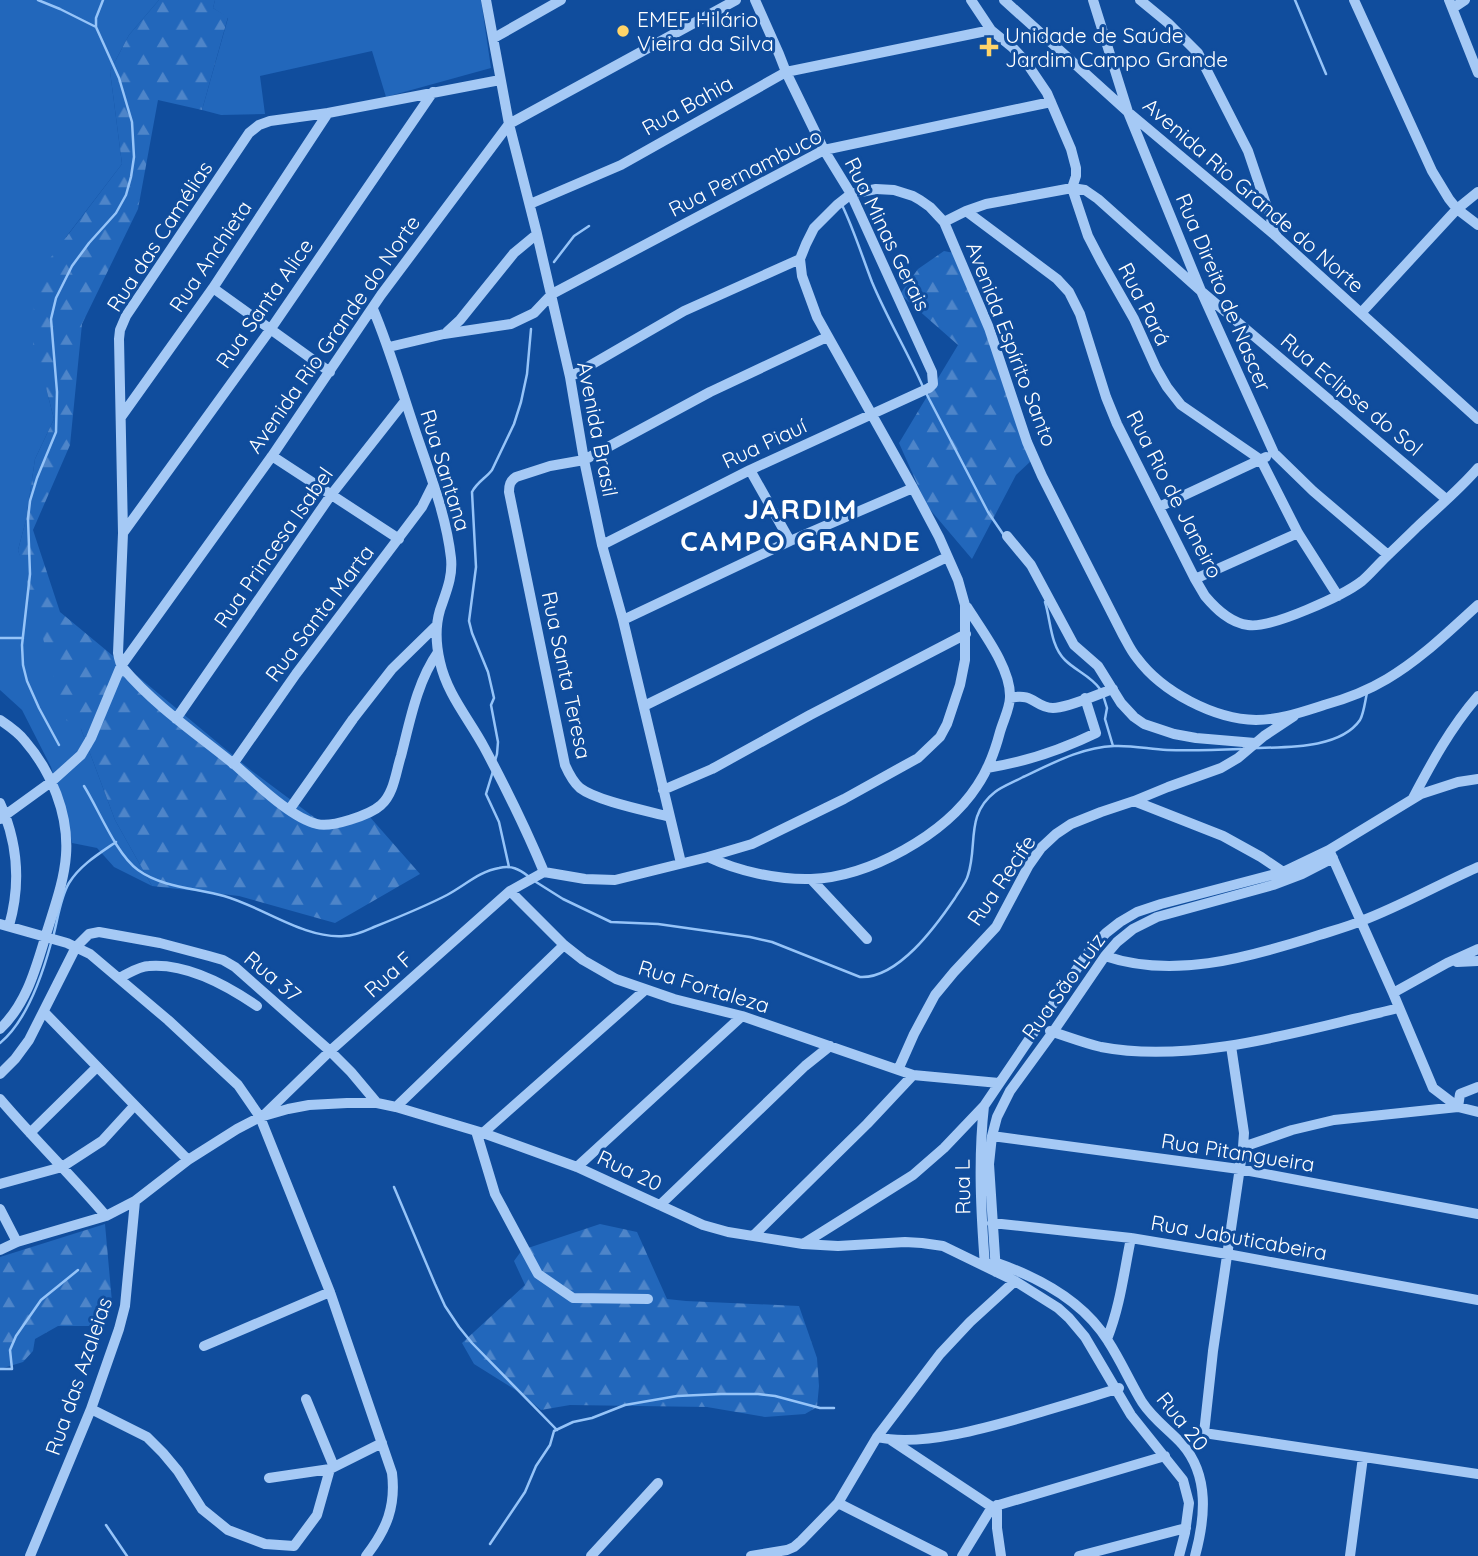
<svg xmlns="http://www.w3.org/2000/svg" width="1478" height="1556" font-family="Quicksand,sans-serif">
  <defs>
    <pattern id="forest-firs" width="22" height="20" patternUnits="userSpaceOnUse" patternTransform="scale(1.75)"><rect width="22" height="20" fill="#2267bb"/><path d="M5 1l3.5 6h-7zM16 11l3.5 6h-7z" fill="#4e85c9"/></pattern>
  </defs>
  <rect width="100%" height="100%" fill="#104d9d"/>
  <path fill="#2267bb" d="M0 0H159L129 35 110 71 122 164 66 237 46 388 54 419 35 459 26 520 18 550 81 729 115 820 152 886 114 867 97 848 72 843 63 805 51 767 22 710 0 690Z
    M215 0H481L491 68 386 97 372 51 260 76 265 114 221 115 202 110 228 18 213 8Z"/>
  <path fill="url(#forest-firs)" d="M159 0H215L213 8 228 17 202 110 158 100 138 209 82 324 70 445 33 530 60 612 252 771 330 829 369 816 420 874 335 923 239 896 152 886 115 820 81 729 66 720 18 550 26 520 35 459 54 419 46 388 33 345 34 301 45 265 122 164 110 71 129 35Z
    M944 251 954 253 978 310 1033 459 1016 475 972 559 927 506 899 443 958 345 900 294 918 269Z
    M105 1224 112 1302 99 1326H58L35 1339 33 1351 23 1362 0 1369V1257Z
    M600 1224 637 1232 667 1299 686 1301 799 1306 817 1358 819 1386 817 1407 805 1414 765 1417 707 1407 570 1405 541 1410 522 1394 474 1364 462 1343 525 1285 514 1261 522 1250Z"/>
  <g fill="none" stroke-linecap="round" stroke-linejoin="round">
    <path stroke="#96c4f8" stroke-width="2.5" d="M38 0 60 9 96 27
      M1295 0 1326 74
      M842 205C854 230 862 256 872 282 887 318 907 351 923 387
      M554 262 574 236 589 226
      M926 393 988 512 1003 534
      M1045 602C1051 621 1050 645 1065 660 1076 671 1091 676 1100 689
      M0 638H23
      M1103 695 1107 708 1105 719 1113 746
      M59 745 39 708 27 681 23 665 22 645 30 574 28 519 30 501 37 478 56 432 57 392 51 319 56 298 72 266 89 243 116 213 126 195 131 177 134 157 132 122 119 78 96 27V18L103 0
      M1255 748C1286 747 1340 749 1360 720 1364 713 1365 701 1367 693
      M495 761 497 754 498 742 491 705 494 698 488 672 472 633 469 621 476 567 472 492C477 482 486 478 492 470L514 424 521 402 527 374 531 329
      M493 771 486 794 499 822 509 867
      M84 786C99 810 116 854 138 870 163 888 196 888 224 896 263 907 304 939 344 936 355 936 365 931 374 927 399 917 424 907 447 895 464 886 480 871 499 868 511 865 519 869 528 876
      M536 882 563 899 611 922 658 924 750 937 772 942 860 977C898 979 936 926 955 898 959 891 966 883 968 875 978 845 965 815 995 792 1003 786 1014 782 1023 777 1051 764 1082 747 1114 746 1131 745 1149 749 1167 750 1192 751 1217 750 1241 749
      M53 937C58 919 60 898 69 883 80 865 100 853 116 842
      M0 1043C27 1021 42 976 51 943
      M394 1187 435 1284 445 1306 459 1327 472 1343 557 1430
      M0 1369H12L10 1350 16 1336 41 1300 78 1270
      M106 1525 127 1556
      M490 1544 525 1492 536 1466 550 1445 554 1431 573 1422 592 1418 625 1405 677 1396 721 1394H758L775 1396 820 1408H834"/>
    <path stroke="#a5c9f5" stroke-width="10" d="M486 0 509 124 537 234 570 377 584 460 602 545 623 620 681 863
      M971 0 991 30 1013 48 1026 62 1047 93 1071 149 1076 168V176L1072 188 1088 236 1101 261 1134 319 1156 368 1167 387 1181 405 1261 460 1298 533 1338 596
      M1004 0 1128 112 1277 237 1478 419
      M1093 0 1128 112 1201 291 1274 453 1313 491 1388 555
      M1140 0 1168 23 1198 53 1248 151 1276 234
      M1354 0 1432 171 1449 199 1457 209 1478 225
      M1449 0 1478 73
      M1453 8 1465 0
      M494 38 561 0
      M530 204 621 165 786 72 991 30
      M966 211 1057 279 1069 292 1080 314 1106 397 1117 424 1195 579 1205 596C1216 609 1230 623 1248 625 1271 629 1344 595 1362 581 1369 575 1375 568 1381 562 1393 550 1405 539 1416 528 1437 508 1459 490 1478 468
      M944 222 966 211 986 204 1072 188 1085 190 1098 199 1201 291 1446 499
      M213 288 330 372
      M373 309C390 349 401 389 415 430 429 472 446 514 451 558 453 577 446 592 440 610 435 627 436 645 440 662 447 694 469 719 484 747 506 788 526 829 544 872
      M1361 313 1457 209 1478 192
      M447 332 460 320 514 253 537 234
      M389 347 444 334 511 324 534 313 552 294 824 150 1051 102
      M570 377 684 311 800 259
      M121 417 213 288 328 113
      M272 456 399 539
      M750 470 790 541
      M1159 507 1266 457
      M123 533 270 330 433 92
      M1007 536 1031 565 1074 645 1098 666 1121 703 1134 717 1144 724 1174 734 1196 738 1255 743
      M602 545 750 470 929 388 933 384 932 372 851 194 824 150 786 72 779 54 755 0
      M1195 579 1298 533
      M623 620 790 541 913 488
      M438 652C417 682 410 721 401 756 396 771 394 794 381 805 370 815 331 828 317 824 291 818 256 783 235 765 197 734 155 706 123 668 120 664 119 659 118 653L123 533 119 339 120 330 126 316 249 133 259 125 270 121 328 113 500 80
      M1010 698C1034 692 1035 708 1053 708 1068 708 1098 694 1113 689
      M644 706 947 557
      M176 719 331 495 405 401
      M0 720C9 726 18 732 25 741 51 771 69 814 66 855 64 883 53 911 45 938 35 971 26 1004 0 1029
      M233 764 296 674 422 507 433 485
      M987 768C1025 762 1061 750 1096 733L1085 698
      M663 790 712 769 810 715 966 634
      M1413 798C1432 762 1451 727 1478 696
      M1134 801 1223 836 1261 857 1283 872
      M0 803C18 843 21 884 9 926
      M289 810 353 719 392 669 437 625
      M670 817C648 811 597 801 580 788 573 782 569 774 565 765L509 492C509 485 510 481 516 477L550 466 584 460 710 392 827 337
      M0 819 51 782 81 755 91 738 121 666 272 456 381 295 509 124 736 0
      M1330 852 1393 993 1433 1088 1458 1107 1478 1112
      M708 857C738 871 777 880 811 879 869 877 945 835 977 786 988 770 995 751 1000 732 1003 721 1010 708 1010 697 1011 668 982 631 967 607
      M544 872 585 879 615 880 708 857 752 844 844 799 918 758 940 737 947 724 960 685 965 660V605L958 580 939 537 913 488 817 317 802 276 800 259 806 244 814 228 837 205 851 194 876 189 894 190 913 196 920 200 930 207 944 222 989 328 1027 442 1042 476 1123 635C1127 642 1131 651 1137 658 1162 692 1214 719 1256 720 1279 720 1302 712 1324 705 1346 699 1367 691 1387 679 1421 659 1449 631 1478 605
      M811 879 867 939
      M510 891 564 945 583 960 616 979 674 999 742 1016 913 1075 999 1083
      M0 924 67 943 90 954 168 1020 238 1085 260 1117 330 1292 392 1473C396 1506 387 1529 366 1556
      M1105 956C1172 979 1246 958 1310 938 1327 932 1345 928 1361 921 1401 906 1439 884 1478 867
      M1457 962 1478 961
      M119 978C128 974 139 966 149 966 186 963 228 986 257 1006
      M1393 993 1447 963 1478 949
      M44 1012 188 1160
      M1050 1031C1066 1036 1084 1043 1101 1047 1194 1065 1308 1029 1399 1008
      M898 1070 914 1034 935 995 954 972 996 927 1029 865 1041 848 1056 834 1071 824 1101 812 1134 801 1168 787 1221 768 1238 758 1264 736 1294 716
      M0 1074 15 1059 29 1040 76 947 89 934 99 932 160 943 209 956 223 960 235 967 330 1051 351 1072 377 1103
      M0 1099C34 1139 72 1176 106 1216
      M984 1106C978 1160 981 1213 985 1266
      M396 1107 564 945
      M1458 1107 1460 1094 1478 1087
      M264 1115 330 1051 510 891 544 872
      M476 1131 495 1194 538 1274 573 1298 648 1299
      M30 1133 97 1067
      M483 1133 645 990
      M992 1136 1239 1169 1478 1214
      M1243 1147 1292 1130 1334 1120 1458 1107
      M577 1167 742 1016
      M0 1184 62 1167 102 1141 134 1106
      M660 1205 805 1066 830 1046
      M0 1209 17 1242
      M992 1223 1131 1238 1227 1254 1478 1300
      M753 1236 867 1124 913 1075
      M803 1244 913 1175 944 1148 984 1106 1089 951 1106 933 1120 922 1137 912 1161 904 1283 872 1329 850 1421 794 1458 782 1478 779
      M0 1250 17 1242 106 1216 135 1201 188 1160 237 1129 260 1117 288 1109 309 1105 347 1103H377L396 1107 483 1133 577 1167 703 1225 728 1232 803 1244 838 1246 905 1242 922 1243 943 1246 1015 1281 1058 1308 1069 1318 1085 1337 1131 1415 1183 1480 1189 1503 1185 1533 1179 1556
      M991 1264 997 1263C1040 1278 1084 1302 1108 1341 1121 1361 1130 1382 1142 1402 1153 1419 1169 1430 1182 1444 1210 1476 1205 1519 1195 1556
      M996 1272 989 1164 992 1136 997 1117 1010 1091 1053 1032 1105 956 1117 942 1133 929 1157 917 1273 885 1302 874 1333 858
      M1107 1339C1120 1307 1124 1272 1131 1238
      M204 1346 330 1292
      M306 1399 334 1467
      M91 1409 147 1437 163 1453 178 1471 202 1509 228 1530 265 1544 294 1546 317 1515 330 1469
      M1204 1433 1213 1351 1243 1147 1244 1133 1231 1046
      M1204 1433 1478 1474
      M877 1437C922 1448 997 1425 1041 1412 1067 1404 1093 1397 1119 1388
      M891 1440 992 1507
      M269 1478 330 1469 382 1443
      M838 1503 943 1556
      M997 1505V1528L1001 1556
      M992 1507 1165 1456
      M30 1556 91 1409 119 1329 125 1306 135 1201
      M591 1556 658 1483
      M751 1556 787 1550 794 1547 801 1541 838 1503 877 1437 940 1354 970 1322 1015 1281
      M962 1556 992 1507
      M1079 1556 1186 1528
      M1350 1556 1363 1457"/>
  </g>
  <g fill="#ffd469" stroke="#104d9d" stroke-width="2.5">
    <circle cx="623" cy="31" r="7"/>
    <path d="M985.5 36.5h7v7h7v7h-7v7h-7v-7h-7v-7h7z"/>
  </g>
  <g text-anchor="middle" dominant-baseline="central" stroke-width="6" stroke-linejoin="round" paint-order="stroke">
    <g font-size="21" fill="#fff" stroke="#104d9d" text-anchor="start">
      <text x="637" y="19">EMEF Hilário<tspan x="637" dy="24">Vieira da Silva</tspan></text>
      <text x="1005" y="35">Unidade de Saúde<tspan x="1005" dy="24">Jardim Campo Grande</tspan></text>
    </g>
    <g font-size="21" fill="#fff" stroke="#104d9d">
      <text transform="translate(687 105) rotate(-29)">Rua Bahia</text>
      <text transform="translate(745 172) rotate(-27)">Rua Pernambuco</text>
      <text transform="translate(1254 195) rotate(41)">Avenida Rio Grande do Norte</text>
      <text transform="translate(888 234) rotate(64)">Rua Minas Gerais</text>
      <text transform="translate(159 236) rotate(-57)">Rua das Camélias</text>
      <text transform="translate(210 256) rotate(-56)">Rua Anchieta</text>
      <text transform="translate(1224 292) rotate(67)">Rua Direito de Nascer</text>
      <text transform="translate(264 303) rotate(-55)">Rua Santa Alice</text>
      <text transform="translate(1145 304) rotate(63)">Rua Pará</text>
      <text transform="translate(333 334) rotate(-55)">Avenida Rio Grande do Norte</text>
      <text transform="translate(1012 344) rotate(69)">Avenida Espírito Santo</text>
      <text transform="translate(1352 394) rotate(40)">Rua Eclipse do Sol</text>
      <text transform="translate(598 429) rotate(79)">Avenida Brasil</text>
      <text transform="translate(764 443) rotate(-25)">Rua Piauí</text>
      <text transform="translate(446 470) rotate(73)">Rua Santana</text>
      <text transform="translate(1175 494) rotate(63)">Rua Rio de Janeiro</text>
      <text transform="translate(273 547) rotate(-55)">Rua Princesa Isabel</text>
      <text transform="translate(319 613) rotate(-53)">Rua Santa Marta</text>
      <text transform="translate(567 675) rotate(78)">Rua Santa Teresa</text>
      <text transform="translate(1001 880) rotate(-56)">Rua Recife</text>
      <text transform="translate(388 974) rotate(-42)">Rua F</text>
      <text transform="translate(273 976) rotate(40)">Rua 37</text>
      <text transform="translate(704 986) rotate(17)">Rua Fortaleza</text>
      <text transform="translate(1063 986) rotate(-54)">Rua São Luiz</text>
      <text transform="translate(1238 1152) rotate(9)">Rua Pitangueira</text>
      <text transform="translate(630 1170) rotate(25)">Rua 20</text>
      <text transform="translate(962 1187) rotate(-91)">Rua L</text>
      <text transform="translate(1239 1237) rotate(10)">Rua Jabuticabeira</text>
      <text transform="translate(78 1376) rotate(-71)">Rua das Azaleias</text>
      <text transform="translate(1183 1421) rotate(51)">Rua 20</text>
    </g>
    <g font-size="28" font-weight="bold" letter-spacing="2" fill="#fff" stroke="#104d9d">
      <text x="801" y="508">JARDIM<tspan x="801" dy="32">CAMPO GRANDE</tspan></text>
    </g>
  </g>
</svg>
